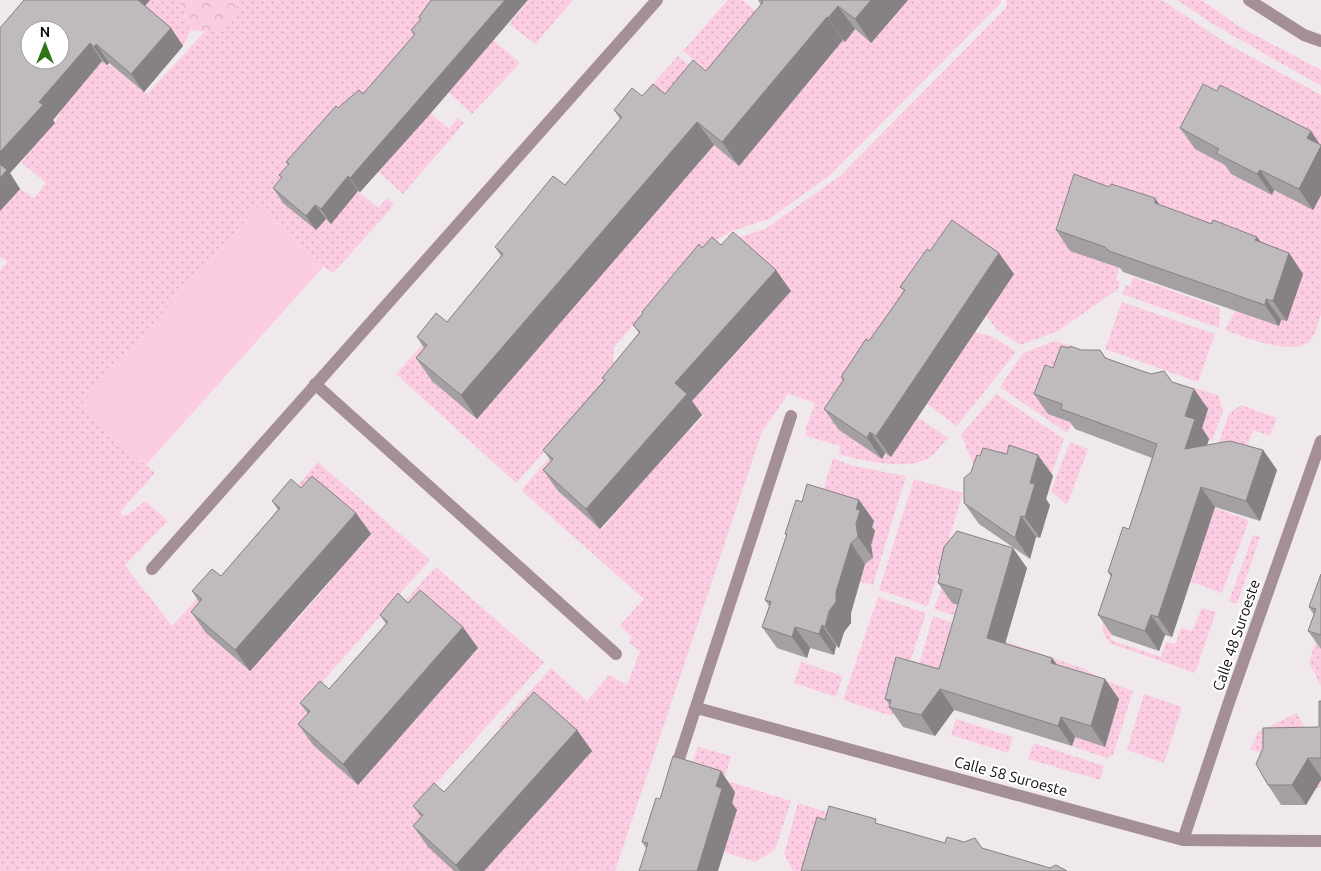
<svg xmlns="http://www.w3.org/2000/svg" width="1321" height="871" font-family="Ubuntu,sans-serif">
  <defs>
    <pattern id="grass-dots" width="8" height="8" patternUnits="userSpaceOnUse" patternTransform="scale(1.25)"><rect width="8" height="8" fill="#fccce2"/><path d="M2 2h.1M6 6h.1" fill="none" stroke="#d7aec1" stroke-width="1.8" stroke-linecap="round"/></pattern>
    <pattern id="forest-crowns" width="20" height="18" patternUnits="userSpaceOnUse" patternTransform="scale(1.25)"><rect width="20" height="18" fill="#fccce2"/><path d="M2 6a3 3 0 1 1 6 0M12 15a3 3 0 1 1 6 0" fill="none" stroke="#d7aec1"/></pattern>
  </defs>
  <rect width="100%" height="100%" fill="#efe9ec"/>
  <path fill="url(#grass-dots)" d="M143 0H179L191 30 183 46 152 19Z
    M234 0H461L325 219 331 223 358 191 378 208 387 198 394 205 335 271 331 272 257 207 80 407 155 473 121 511V515H128L145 501 168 521 125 565 172 626 215 579 250 671 284 624 290 628 331 581 326 576 353 545 359 549 371 534 284 520 275 512 318 462 430 560 324 680 320 690 358 784 461 660 465 663 478 649 435 611 390 617 436 567 544 662 431 789 454 871H0V271L8 261 0 257V211L20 189 34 198 46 183 22 163 28 153 55 123 63 107 102 61 112 66 152 98 148 93Z
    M529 0H573L535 44 509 24Z
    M728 0H742L784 35 735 93 683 51Z
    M900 0H1001V3L829 176 769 219 735 230 706 245 697 253 614 347 612 376 516 483 396 374 440 325 517 373 605 270 629 234 634 238 674 190 698 155 703 158 714 145 739 166 750 152 745 148C783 115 812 79 839 37L845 41 855 29 871 43Z
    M1007 0H1162L1226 43 1321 95V314C1318 322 1316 334 1311 340 1294 358 1245 337 1225 330L1236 309 1287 321 1303 273 1075 252 1119 267 1116 280 1120 282 1118 289 1058 331 1020 345 996 329 986 315 1011 278 885 453 891 457 917 417 948 438C942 444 936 453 929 458 908 471 861 461 839 454L840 446 806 436V428L815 403 788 394 762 432 615 871H482L552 795 499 726 551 668 587 701 609 675 627 685 640 651 629 643 632 637 621 627V624L644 599 523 492V488L557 449 558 491 601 530 613 516 610 512 687 426 691 430 703 416 690 404 752 335 748 331 778 305 790 291 737 238 765 229 840 176 1006 8Z
    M1177 0H1201L1240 27 1321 70V86L1216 26Z
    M493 40 520 63 472 114 448 91Z
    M678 56 710 83 619 122Z
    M429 112 449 129 458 118 464 123 403 194 378 171Z
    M1133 277 1220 308 1219 328 1122 294 1126 285 1131 286Z
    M1122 302 1215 334 1198 382 1105 349Z
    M975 332 992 336 1016 352 957 426 927 404Z
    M1055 341 1107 357 1102 370 1067 433 1000 387 1023 353Z
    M1192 387 1218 395 1223 411 1212 441 1199 436 1187 402Z
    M996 394 1064 439 1051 475 986 494 961 435Z
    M1241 405 1277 418 1270 436 1253 430 1245 454 1213 458 1229 414Z
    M1070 442 1088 449 1067 505 1051 491Z
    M833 458 853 466 906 476 873 585 860 582 865 564 872 554 870 546 822 495Z
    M914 479 963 493 928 606 879 590Z
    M1169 492 1249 520 1222 593 1191 582 1204 541Z
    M1253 535 1260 537 1237 604 1229 601Z
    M947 573 976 611 973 622 934 609Z
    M1113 593 1111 640 1161 657 1166 642 1175 644 1181 628 1192 631 1202 608 1216 612 1195 673 1117 646C1092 636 1106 612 1113 593Z
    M878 597 926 613 892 716 843 700Z
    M933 616 1087 670 1097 677 1133 691 1113 755 1106 758 1072 746 1075 737 1105 746 1119 699 954 689 915 679Z
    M1319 630 1321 631V686L1309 662Z
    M801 662 843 676 836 697 794 683Z
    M1144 694 1182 707 1164 763 1127 750Z
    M1297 713 1321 759V787L1316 788 1277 756 1250 750 1258 732Z
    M956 719 1013 737 1008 753 951 735Z
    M1034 743 1104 766 1100 780 1028 759Z
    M698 747 731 756 724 780 791 801 775 850 755 862 724 852 737 810 731 807 735 792 688 773Z
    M798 803 915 840 809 871H793L784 854Z"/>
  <path fill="url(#forest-crowns)" d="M179 0H238L240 3C224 30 224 35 191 30Z"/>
  <path fill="#fccce2" d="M257 207 324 266 146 465 79 407Z"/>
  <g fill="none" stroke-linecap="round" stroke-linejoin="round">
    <path stroke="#a48e98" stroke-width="12" d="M1249 0 1304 35 1321 41
      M315 384 616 654
      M152 569 657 0
      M697 708 1183 840 1321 841
      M674 774 791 416
      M1183 840 1229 702 1321 441"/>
  </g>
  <path fill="#a4a0a2" d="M24 0H150L145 6 171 28 183 46 144 92 109 63 107 65 102 61 53 120 55 123 10 173 20 189 0 211Z
    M758 0H908L871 43 855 29 845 42 843 40 739 166 714 145 477 419 432 381 416 358 424 348 417 337 447 322 501 256 495 247 565 185 620 119 614 110 665 94 706 71 761 5Z
    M427 5 431 113 360 192 358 191 331 224 326 219 316 230 283 203 273 188 282 178 279 175 288 165 286 162 338 108 363 94 414 35 411 30 420 20 419 17Z
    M1180 128 1321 145V195L1313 210 1274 190 1272 195 1231 174 1225 165 1195 149Z
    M1159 205 1212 224 1257 237 1261 242 1289 253 1303 274 1287 321 1281 320 1279 326 1123 272 1120 268 1070 251 1056 230Z
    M721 245 791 291 692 401 702 415 600 529 558 491 543 470 551 461 543 450 604 380 602 378 639 333 633 325 643 313 642 312 702 248Z
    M930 251 1014 274 891 457 885 453 882 459 839 430 824 409 843 381 841 377 869 341 904 291 900 287Z
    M1081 350H1100L1106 358 1172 382 1194 389 1208 409 1202 428 1209 439 1207 445 1263 450 1277 470 1260 521 1215 507 1172 637 1165 635 1159 651 1112 635 1098 615 1111 577 1108 572 1129 529 1152 458 1075 429 1070 422 1048 414 1034 394 1053 368Z
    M1007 454 1038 455 1053 476 1046 499 1050 505 1040 538 1036 537 1030 559 979 524 964 503 971 472Z
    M301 488 356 513 371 534 250 671 206 633 191 612 199 602 192 591 221 576 278 510 272 501Z
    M859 500 874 521 872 527 875 531 871 545 873 558 865 564 851 613V623L844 632 839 648 836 646 834 655 810 648 807 658 777 648 762 627 769 606 765 600 787 536 785 534 802 502Z
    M1027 568 1005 643 1052 658 1057 665 1119 699 1105 747 1075 737 1072 746 954 710 935 736 903 727 889 707 890 705 885 699 939 669 958 605 952 603 938 583 940 576 938 574Z
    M1321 574V649L1308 631 1314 615 1309 607Z
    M408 603 478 648 358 785 313 745 298 724 308 714 300 703 329 689 386 624 380 615Z
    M1321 701V780L1306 805H1281L1268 785 1319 727Z
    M577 730 592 751 484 871H454L428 847 413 826 421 817 413 806Z
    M735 792 732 803 737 810 646 848 642 842 660 799Z"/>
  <path fill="#868284" d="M134 0H150L141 10Z
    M505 0H528L431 113 360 192 350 178Z
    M871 0H908L871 43 855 19Z
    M838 6 855 29 845 42 828 18Z
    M827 17 843 40 739 166 722 142Z
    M171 28 183 46 144 92 131 74Z
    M90 43 102 61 53 120 55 123 10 173 20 189 0 211V152L39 102Z
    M96 44 109 63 107 65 94 47Z
    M697 122 714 145 477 419 461 395Z
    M1311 131 1321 146V195L1313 210 1299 189 1307 138Z
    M1260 170 1274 190 1272 195 1257 174Z
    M348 176 358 191 331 224 321 209Z
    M1155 198 1169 219 1155 203Z
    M315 205 326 219 316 230 306 216Z
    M1257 237 1272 258 1255 240Z
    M999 253 1014 274 891 457 876 436Z
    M1289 253 1303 274 1287 321 1273 301Z
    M776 270 791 291 692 401 702 415 600 529 586 509 675 383Z
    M1266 299 1281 320 1279 326 1265 305Z
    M1194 389 1208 409 1202 428 1209 439 1199 469 1185 449V416Z
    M870 432 885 453 882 459 867 438Z
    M1263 450 1277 470 1260 521 1246 501Z
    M1038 455 1053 476 1046 499 1050 505 1040 538 1025 517 1030 483Z
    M1201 487 1215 507 1172 637 1158 617Z
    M859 500 874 521 872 527 875 531 871 545 873 558 858 537 856 524V509Z
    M356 513 371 534 250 671 235 650Z
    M1021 516 1036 537 1030 559 1015 538Z
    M851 543 865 564 851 613V623L844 632 839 648 825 627 836 592Z
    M1013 548 1027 568 1001 658 987 638Z
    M1151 615 1165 635 1159 651 1145 631Z
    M822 625 836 646 834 655 819 634Z
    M463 627 478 648 358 785 343 764Z
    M795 627 810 648 807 658 792 637Z
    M1052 658 1067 678 1051 663Z
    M1105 679 1119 699 1105 747 1091 726Z
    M940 689 954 710 935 736 921 715Z
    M1061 717 1075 737 1072 746 1058 726Z
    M577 730 592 751 484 871H460L456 865Z
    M1308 758 1321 777V780L1306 805 1292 785Z
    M721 771 735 792 732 803 737 810 718 871H697L716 786Z"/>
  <path fill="#bfbabc" stroke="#868284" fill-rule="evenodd" d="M24 0H138L171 28 131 74 96 44 94 47 90 43 39 102 43 105 0 152V28ZM30 30H60V60H30Z
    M431 0H505L420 98 350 178 348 176 321 209 315 205 306 216 273 188 282 177 279 175 289 164 286 162 336 106 338 108 359 90 363 94 415 34 411 30 421 19 419 17Z
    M761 0H871L855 19 838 6 828 18 827 17 722 142 697 122 461 395 416 358 427 345 417 337 436 313 447 322 503 254 495 247 553 176 565 185 622 117 614 110 632 88 642 96 653 84 665 94 693 60 706 71 763 2Z
    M1203 84 1217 91 1220 85 1311 131 1307 138 1321 145V146L1299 189 1260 170 1257 174 1216 153 1219 149 1180 128Z
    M0 164 7 170 0 178Z
    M1074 174 1109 187 1111 184 1155 198V203L1212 224 1213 220 1257 237 1255 240 1289 253 1273 301 1266 299 1265 305 1109 251 1105 247 1056 230Z
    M952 220 999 253 876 436 870 432 867 438 824 409 844 379 841 377 866 339 869 341 905 290 900 287 927 249 930 251Z
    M733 232 776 270 675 383 687 394 586 509 543 470 553 459 543 450 605 380 602 378 640 332 633 325 643 313 642 312 699 244 702 248 712 237 721 245Z
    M1061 346 1069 348 1070 346 1081 350H1100L1105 358 1151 374 1164 371 1172 382 1194 389 1185 416 1195 419 1185 449 1230 441 1263 450 1246 501 1201 487 1158 617 1151 615 1145 631 1098 615 1112 574 1108 572 1123 527 1129 529 1157 444 1061 409 1062 404 1034 394 1045 365 1053 368Z
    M1009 445 1038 455 1030 483 1035 484 1025 517 1021 516 1015 538 964 503V478L971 472 977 455 980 456 983 448 1007 454Z
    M312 476 356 513 235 650 191 612 202 599 192 591 212 569 221 576 280 508 272 501 291 479 301 488Z
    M807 484 859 500 856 509 860 510 856 524 858 537 851 543 836 592V602L829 611 825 627 822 625 819 634 795 627 792 637 762 627 771 602 765 600 787 534H785L796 500 802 502Z
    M957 531 1013 548 987 638 1052 658 1051 663 1105 679 1091 726 1061 717 1058 726 940 689 921 715 889 707 891 700 885 699 896 657 939 669 962 590 938 583 940 574H938L944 547Z
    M1321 574V635L1308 631 1316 609 1309 607Z
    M420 590 463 627 343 764 298 724 310 711 300 703 320 681 329 689 388 622 380 615 398 593 408 603Z
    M534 692 577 730 456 865 413 826 423 815 413 806 434 783 444 792Z
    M1319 701H1321V758H1308L1292 785H1268L1256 764 1263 748V728L1319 727Z
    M673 756 721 771 716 786 722 789 697 871H639L648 843 642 842 656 798 660 799Z
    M829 806 876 819 875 823 945 843 947 837 964 842 975 838 982 848 1050 868 1056 865 1067 871H801L817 817 825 820Z"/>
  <g text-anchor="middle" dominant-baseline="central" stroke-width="4.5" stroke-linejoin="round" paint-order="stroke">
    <g font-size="15" fill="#0d0b0c" stroke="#fff">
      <text transform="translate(1236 635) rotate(-71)">Calle 48 Suroeste</text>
      <text transform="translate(1011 776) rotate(15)">Calle 58 Suroeste</text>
    </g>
  </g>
  <g transform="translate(45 45)"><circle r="24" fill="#ffffff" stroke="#9e9d9e"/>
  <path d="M0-4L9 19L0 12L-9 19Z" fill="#2e7517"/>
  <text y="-8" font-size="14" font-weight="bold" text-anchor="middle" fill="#0d0b0c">N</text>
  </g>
</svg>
